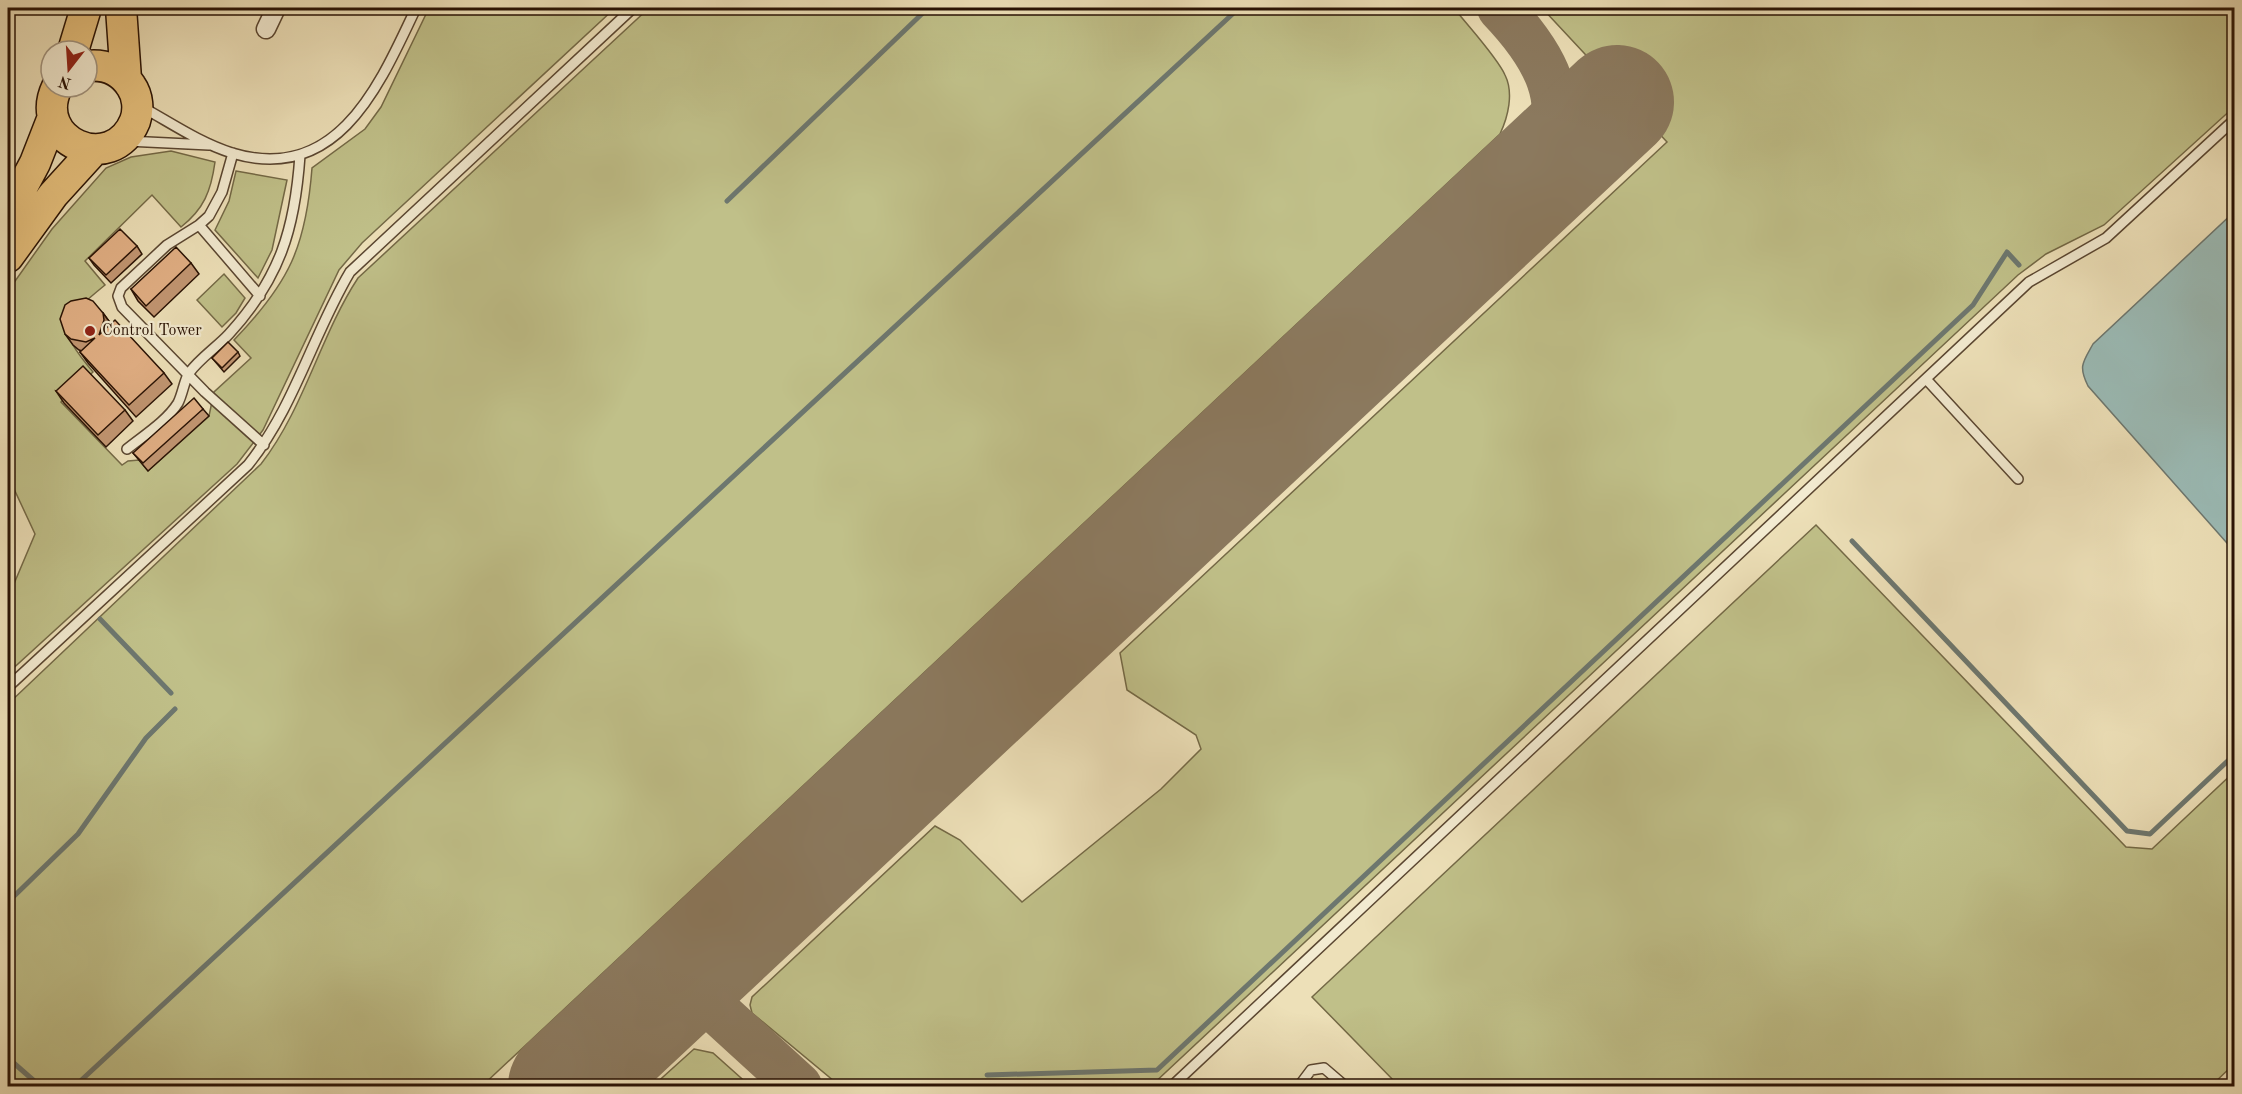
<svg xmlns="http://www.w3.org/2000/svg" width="2242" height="1094" font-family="'Old Standard TT',serif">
  <rect width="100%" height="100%" fill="#ede0b8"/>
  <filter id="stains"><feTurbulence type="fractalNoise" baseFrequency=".00333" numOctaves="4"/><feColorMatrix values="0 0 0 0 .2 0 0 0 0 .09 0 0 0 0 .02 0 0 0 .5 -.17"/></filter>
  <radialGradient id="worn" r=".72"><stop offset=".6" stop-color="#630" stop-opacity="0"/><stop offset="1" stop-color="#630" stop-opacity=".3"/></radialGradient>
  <path fill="#c0c089" stroke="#746946" stroke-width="1.5" d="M429 8H615L362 243 339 270 263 430 237 464 8 673V598L35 534 8 476V291L52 229 106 168 131 157 171 151 215 162C211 191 204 209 181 227L152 195 85 261 105 285C61 321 55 327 93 372L61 402 122 465 128 461 139 460 148 471 209 416 214 392 251 358 234 340C289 283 306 247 312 168L365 129 381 107Z
    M649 8H1454C1467 25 1497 57 1505 75 1514 93 1508 117 1500 134L482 1086H8V704L261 464C304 409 320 336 358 278Z
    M1542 8H2234V107L2104 225 2046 254 2018 275 1151 1086H840L752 1013 750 1005 752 997 935 826 960 840 1022 902 1161 789 1201 749 1196 735 1127 690 1120 653 1667 142Z
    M236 171 287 180 272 250 258 278 215 230 229 201Z
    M224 274 245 298 236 313 222 327 197 300Z
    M1816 525 2126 847 2152 849 2234 772V1064L2211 1086H1399L1312 997Z
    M694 1049 713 1053 750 1086H653Z"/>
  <path fill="#9bbbb6" stroke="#6d776f" stroke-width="1.5" d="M2234 212V551L2088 386C2078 366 2083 362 2093 344Z"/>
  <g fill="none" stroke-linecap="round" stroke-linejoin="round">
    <path stroke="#6d776f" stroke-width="5" d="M727 201 928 8
      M1852 541 2127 831 2150 834 2234 755
      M100 619 171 693
      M8 902 78 834 146 738 175 709
      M8 1058 40 1086
      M987 1075 1157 1070 1973 305 2007 252 2019 265
      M75 1086 1239 8"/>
    <path stroke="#8b795e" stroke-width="46" d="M1497 215C1510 198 1526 182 1538 164 1577 105 1542 52 1500 8
      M724 940 715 957 709 985 719 1013 799 1086
      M646 1012C672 999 696 994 719 1013"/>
    <path stroke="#8b795e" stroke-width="114" d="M565 1086 1617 102"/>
    <g stroke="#5a4631" stroke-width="12">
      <path id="lane" d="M142 107C171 123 200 143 232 153 338 185 380 84 416 8
        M127 141 209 145
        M233 153 222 192 209 216 199 225 167 245 121 288 118 296 122 307 205 392 264 445
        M199 225 260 296
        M1926 379 2018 479
        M127 449C143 436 167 421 178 403 183 393 184 381 189 373 200 358 217 347 229 334 280 278 295 229 300 155
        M8 687 248 465C294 408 313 334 350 272L633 8
        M1172 1086 2029 282 2106 238 2234 120
        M1299 1086 1311 1070 1324 1068 1345 1086"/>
    </g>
    <g stroke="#5a4631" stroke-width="21">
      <path id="street" d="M266 29 276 8"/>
    </g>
    <g stroke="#291204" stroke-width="33">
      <path id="primary" d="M121 8 126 79
        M73 51 86 8
        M57 87C31 141 112 177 135 121 139 110 138 96 131 86 121 70 105 64 87 66
        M8 214 35 163 53 117
        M8 257 53 195 94 150"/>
    </g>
    <use href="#lane" stroke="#f3ebd1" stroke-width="9"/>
    <use href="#street" stroke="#f3ebd1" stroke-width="18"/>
    <use href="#primary" stroke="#e6c07c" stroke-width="30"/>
  </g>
  <path fill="#c29672" stroke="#291204" stroke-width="1.5" d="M137 246 142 254 111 283 94 265 89 258Z
    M191 263 199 274 154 317 138 301 131 289Z
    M103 313 111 324 164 373 172 384 136 417 88 363 80 352 82 351 79 350 73 345 65 334Z
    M238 352 240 356 224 372 212 358Z
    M56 391 125 410 133 421 106 447 64 403Z
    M203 409 209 416 148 471 133 453Z"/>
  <path fill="#9e7a5c" stroke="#291204" stroke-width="1.5" d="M103 313 111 324 99 335Z"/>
  <path fill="#e1af84" stroke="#291204" stroke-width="1.5" d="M120 229 137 246 106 275 89 258Z
    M176 247 191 263 146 306 131 289Z
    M86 298 93 301 103 313 104 320 99 335 115 320 164 373 129 405 80 352 95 338 86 342 71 339 65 334 60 319 65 305 71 301Z
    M228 342 238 352 222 368 212 358Z
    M83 366 125 410 98 435 56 391Z
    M194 398 203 409 143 463 133 453Z"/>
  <circle fill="#8f2418" stroke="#f3ebd1" stroke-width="2" cx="90" cy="331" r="6"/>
  <g text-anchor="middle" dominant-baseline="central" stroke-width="4.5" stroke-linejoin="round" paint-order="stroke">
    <g font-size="16" fill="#291204" stroke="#f3ebd1" text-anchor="start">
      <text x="102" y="331">Control Tower</text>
    </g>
  </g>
  <rect width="2242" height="1094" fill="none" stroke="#ede0b8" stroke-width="30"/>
  <rect x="9" y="9" width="2224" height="1076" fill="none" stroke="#291204" stroke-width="3"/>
  <rect x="15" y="15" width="2212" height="1064" fill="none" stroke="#291204" stroke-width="1.5"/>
  <g transform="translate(69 69) rotate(197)"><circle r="28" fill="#f3ebd1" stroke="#a2947f" stroke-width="1.5"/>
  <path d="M0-4.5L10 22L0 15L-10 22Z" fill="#8f2418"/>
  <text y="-9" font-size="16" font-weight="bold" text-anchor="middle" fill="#291204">N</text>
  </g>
  <rect width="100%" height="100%" filter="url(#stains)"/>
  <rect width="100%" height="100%" fill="url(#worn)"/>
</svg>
